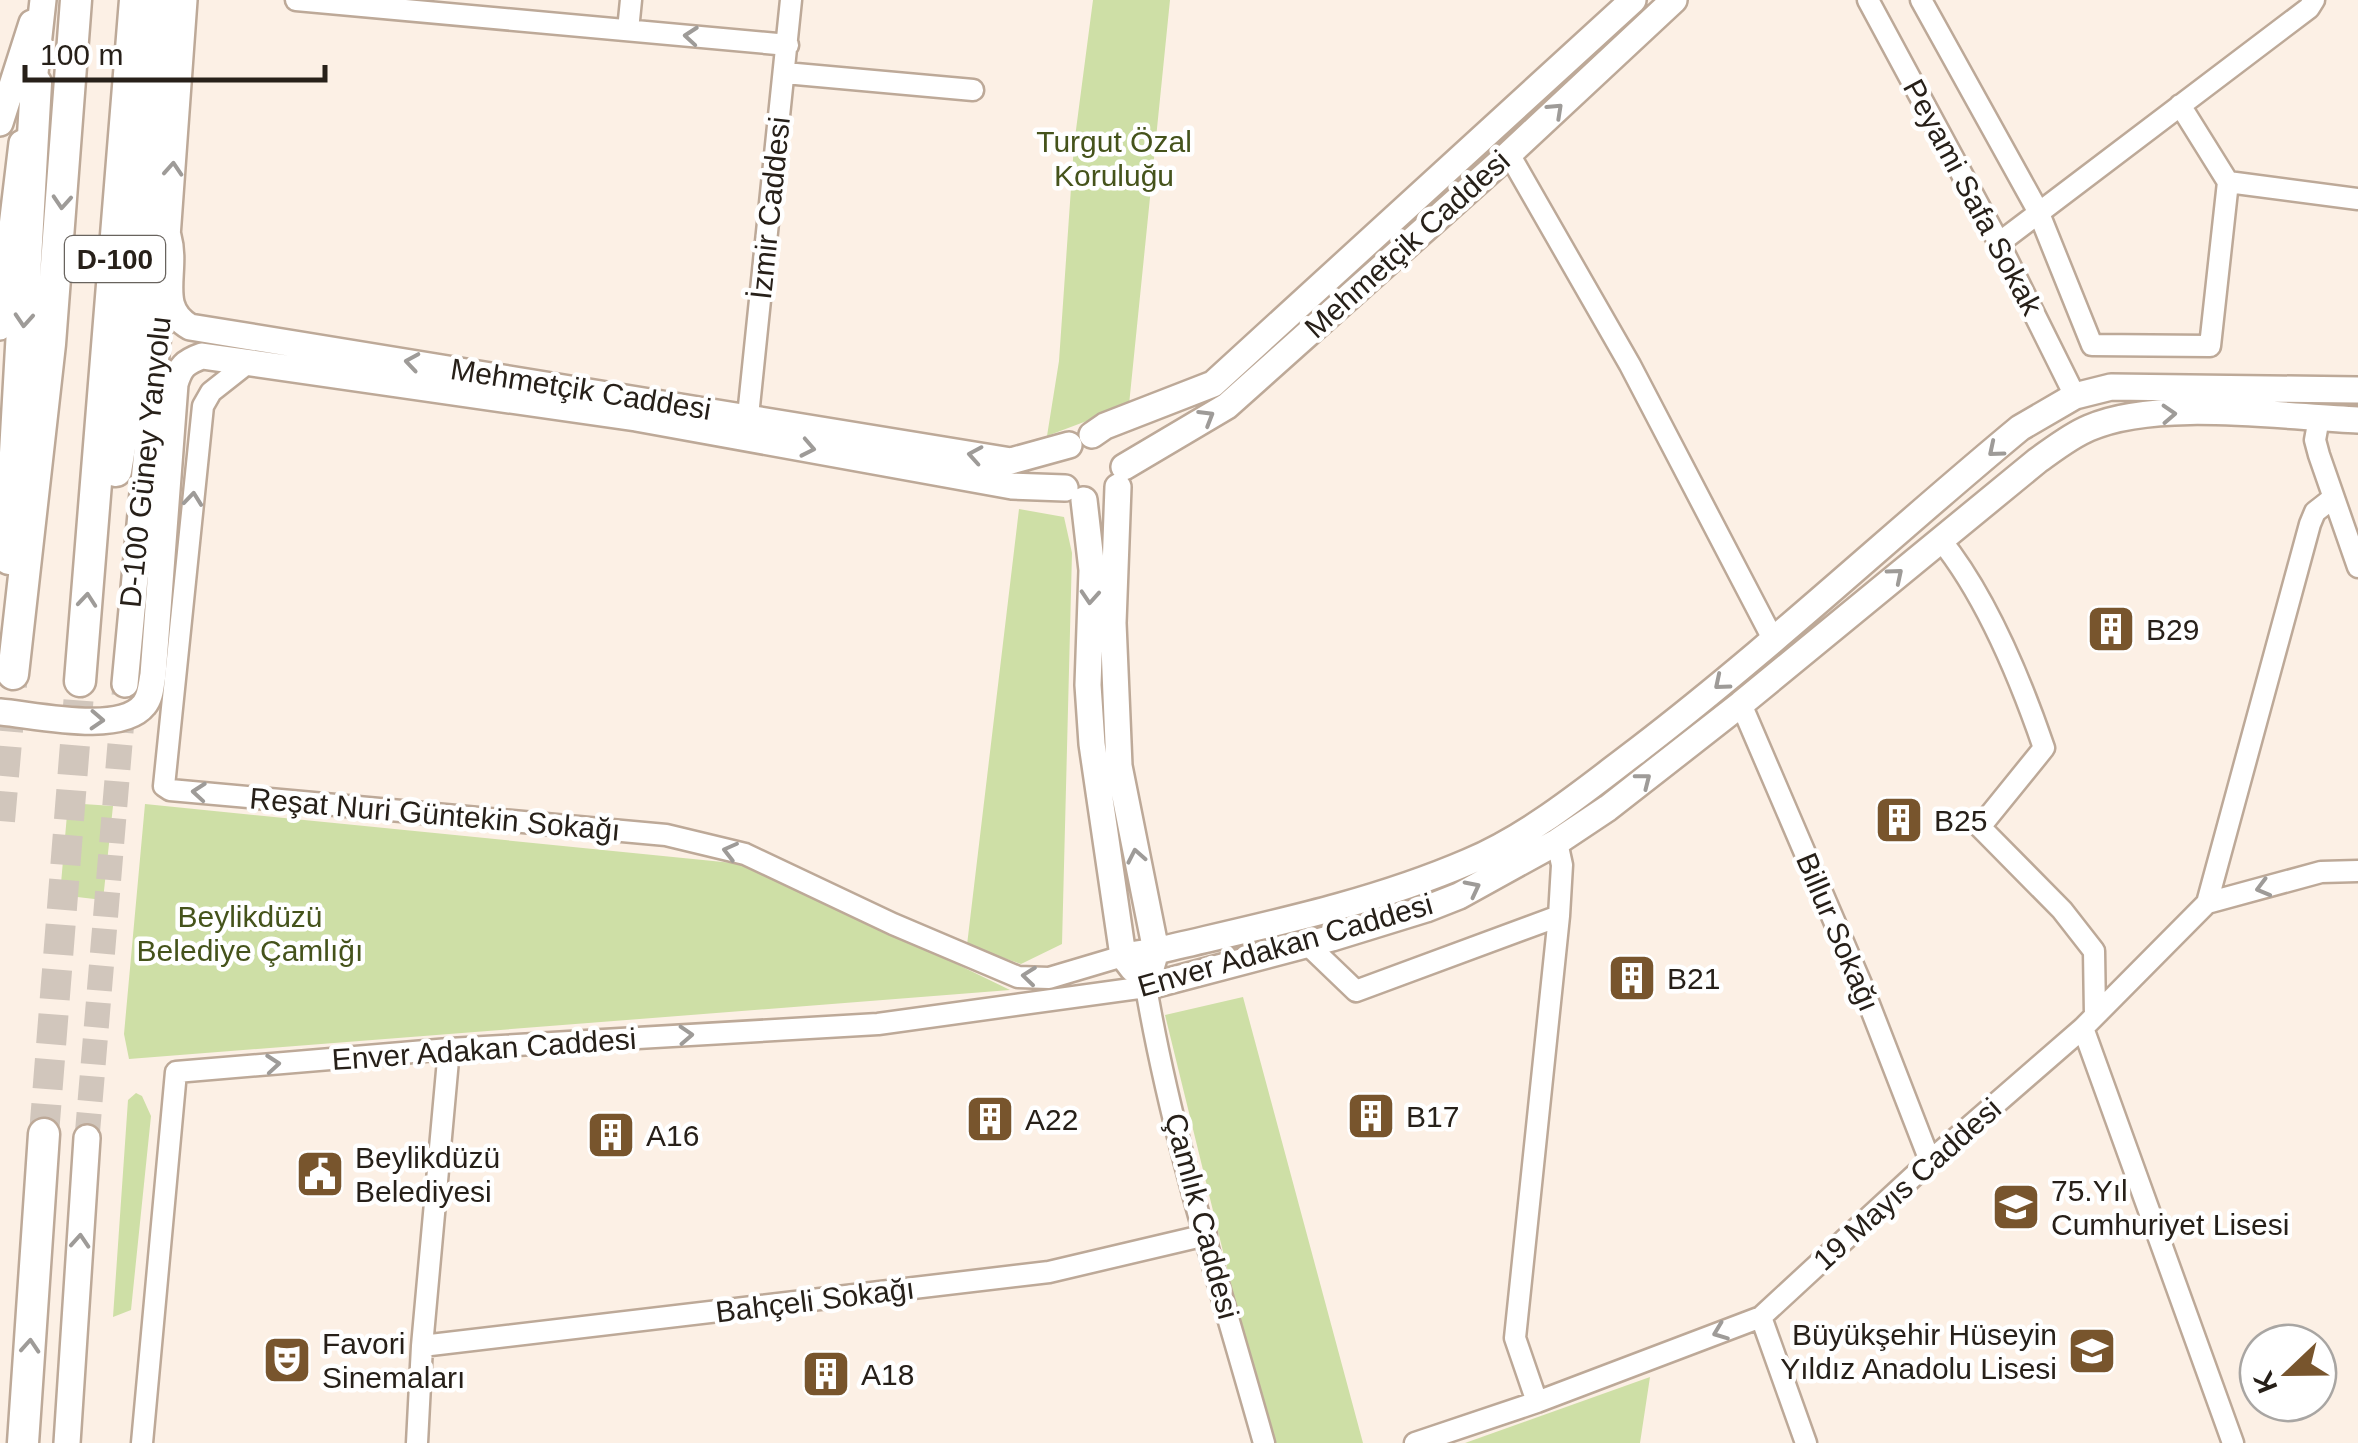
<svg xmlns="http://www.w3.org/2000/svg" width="2358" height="1443" font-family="Helvetica,sans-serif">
  <rect width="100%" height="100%" fill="#fcf0e5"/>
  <path fill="#cedfa6" d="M1093 0H1170L1129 405 1047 436 1059 361 1074 145Z
    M1019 509 1064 517 1072 553 1062 944 1021 964 967 945Z
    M68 803 113 806 103 900 60 895Z
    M145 804 753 865 1010 990 129 1059 124 1034Z
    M1243 997 1363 1443H1270L1165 1015Z
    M136 1093 142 1096 151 1116 131 1310 113 1317 128 1100Z
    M1650 1377 1640 1443H1465Z"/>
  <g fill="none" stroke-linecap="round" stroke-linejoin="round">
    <path stroke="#d1c6bc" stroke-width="25" stroke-dasharray="25 12" stroke-linecap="butt" d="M87 1138 125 684"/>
    <path stroke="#d1c6bc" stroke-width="30" stroke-dasharray="30 15" stroke-linecap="butt" d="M0 821 13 674
      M44 1134 80 681"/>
    <g stroke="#bda998" stroke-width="25">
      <path id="minor" d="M296 0 788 45
        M1868 0 1999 243 2075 396
        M1921 0 2038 211 2092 345 2210 346 2228 182 2358 199
        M628 30 631 0
        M785 73 973 90
        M2180 105 2228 182
        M1509 154 1630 365 1773 639
        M1999 243 2309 8 2314 0
        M249 362 211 392 203 406 164 786 170 790 666 835 745 854 893 924 1018 977 1049 978 1123 956
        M748 416 791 0
        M2319 418 2315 440 2319 455 2358 567
        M1940 539C1987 597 2020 678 2044 748L1980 827 2062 910 2094 951 2095 1015
        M1741 704 1862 986 1930 1161
        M2207 903 2310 524 2315 512 2333 498
        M1306 943 1356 991 1559 916
        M2083 1028 2233 1443
        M1761 1317 1806 1443
        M422 1346 1049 1272 1206 1235
        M1537 1402 1515 1338 1559 916 1562 865 1557 842
        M142 1443 176 1072 449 1049 878 1024 1146 987C1172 1140 1222 1293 1264 1443
        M417 1443 422 1346 449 1049
        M1415 1443 1537 1402 1761 1317 1930 1161 2083 1028 2207 903 2321 872 2358 871"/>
    </g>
    <g stroke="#bda998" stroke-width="30">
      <path id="major" d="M32 100 43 0
        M0 123 32 23
        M168 236C178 272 155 307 190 327L1011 461 1069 445
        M166 251 184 0
        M0 327 22 143
        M1092 435 1105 426 1213 384 1633 0
        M1124 467 1227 406 1509 154 1674 0
        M1118 487 1113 623 1119 766 1156 951 1151 968
        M1084 500 1092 570 1088 685 1092 744 1123 956 1133 969
        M125 684 162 291
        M0 712C35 715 120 735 144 705 151 697 151 684 153 675L175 384C180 367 185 362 202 356L636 418 1012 486 1065 488
        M1123 956 1156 951C1261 926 1368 905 1468 862 1530 836 1585 790 1638 750 1770 649 1892 534 2020 428L2075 396 2111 387 2358 390
        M1146 987 1332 938 1426 909 1459 896 1557 842 1608 808 1741 704 2037 461C2054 449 2070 436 2089 428 2157 398 2284 417 2358 420
        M67 1443 87 1138"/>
    </g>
    <g stroke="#bda998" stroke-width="35">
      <path id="highway" d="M116 471 123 430 149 184 163 0
        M9 559 36 83
        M13 674 50 344 76 0
        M80 681 135 0
        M23 1443 44 1134"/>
    </g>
    <use href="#minor" stroke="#fff" stroke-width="20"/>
    <use href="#major" stroke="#fff" stroke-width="25"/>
    <use href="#highway" stroke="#fff" stroke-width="30"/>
  </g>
  <defs><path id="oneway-chevron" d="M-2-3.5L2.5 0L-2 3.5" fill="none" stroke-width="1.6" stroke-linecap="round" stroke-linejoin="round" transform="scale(2.5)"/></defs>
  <g stroke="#9e9b98">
    <use href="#oneway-chevron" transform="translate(691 36) rotate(-175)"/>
    <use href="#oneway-chevron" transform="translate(1556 110) rotate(-43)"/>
    <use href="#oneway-chevron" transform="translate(173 169) rotate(-86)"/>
    <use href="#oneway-chevron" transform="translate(62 202) rotate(94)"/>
    <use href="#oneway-chevron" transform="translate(24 320) rotate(94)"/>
    <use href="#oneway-chevron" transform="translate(412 362) rotate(-171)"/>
    <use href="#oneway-chevron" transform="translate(2169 414) rotate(-3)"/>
    <use href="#oneway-chevron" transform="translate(1207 417) rotate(-31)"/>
    <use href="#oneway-chevron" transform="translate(808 448) rotate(11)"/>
    <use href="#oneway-chevron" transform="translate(1995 450) rotate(140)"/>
    <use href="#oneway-chevron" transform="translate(975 455) rotate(-170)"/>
    <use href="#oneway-chevron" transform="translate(193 499) rotate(-84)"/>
    <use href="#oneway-chevron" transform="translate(1896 575) rotate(-40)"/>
    <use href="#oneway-chevron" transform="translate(1090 597) rotate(94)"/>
    <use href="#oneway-chevron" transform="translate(87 600) rotate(-85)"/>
    <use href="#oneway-chevron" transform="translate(1721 683) rotate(140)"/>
    <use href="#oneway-chevron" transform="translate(97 720) rotate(3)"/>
    <use href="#oneway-chevron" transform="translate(1644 780) rotate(-38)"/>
    <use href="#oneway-chevron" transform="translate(199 792) rotate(-175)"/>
    <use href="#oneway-chevron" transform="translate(730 851) rotate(-166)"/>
    <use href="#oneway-chevron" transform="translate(1136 856) rotate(-101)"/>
    <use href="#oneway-chevron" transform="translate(1473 888) rotate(-27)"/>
    <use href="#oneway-chevron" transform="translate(2263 888) rotate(165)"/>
    <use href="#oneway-chevron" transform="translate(1029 976) rotate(-174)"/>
    <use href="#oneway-chevron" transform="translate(686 1035) rotate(-3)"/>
    <use href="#oneway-chevron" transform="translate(273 1064) rotate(-5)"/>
    <use href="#oneway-chevron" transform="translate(80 1241) rotate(-86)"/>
    <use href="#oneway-chevron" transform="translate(1720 1332) rotate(159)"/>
    <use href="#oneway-chevron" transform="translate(30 1346) rotate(-86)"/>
  </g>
  <defs>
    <g id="building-square" transform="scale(2.5)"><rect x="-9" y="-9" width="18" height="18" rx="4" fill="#78552d" stroke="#fff"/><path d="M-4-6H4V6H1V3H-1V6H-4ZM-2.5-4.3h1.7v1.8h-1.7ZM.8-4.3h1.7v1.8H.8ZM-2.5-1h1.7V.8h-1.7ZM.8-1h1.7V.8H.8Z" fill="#fff"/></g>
    <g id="civic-square" transform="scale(2.5)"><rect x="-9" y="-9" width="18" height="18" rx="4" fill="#78552d" stroke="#fff"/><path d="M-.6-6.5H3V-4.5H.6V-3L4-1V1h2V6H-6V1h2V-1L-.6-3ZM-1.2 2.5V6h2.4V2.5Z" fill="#fff"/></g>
    <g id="school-square" transform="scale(2.5)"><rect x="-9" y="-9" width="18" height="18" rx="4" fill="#78552d" stroke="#fff"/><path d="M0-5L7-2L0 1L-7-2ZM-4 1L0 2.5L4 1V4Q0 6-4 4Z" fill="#fff"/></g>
    <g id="theatre-square" transform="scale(2.5)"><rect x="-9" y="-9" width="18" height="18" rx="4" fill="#78552d" stroke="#fff"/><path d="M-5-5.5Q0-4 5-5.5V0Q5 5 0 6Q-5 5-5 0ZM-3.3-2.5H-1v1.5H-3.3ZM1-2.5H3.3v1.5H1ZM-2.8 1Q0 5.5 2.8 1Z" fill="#fff"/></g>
  </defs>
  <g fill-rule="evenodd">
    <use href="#building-square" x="2111" y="629"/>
    <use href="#building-square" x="1899" y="820"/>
    <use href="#building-square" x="1632" y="978"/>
    <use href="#building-square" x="1371" y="1116"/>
    <use href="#building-square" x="990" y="1119"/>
    <use href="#building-square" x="611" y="1135"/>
    <use href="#civic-square" x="320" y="1174"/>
    <use href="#school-square" x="2016" y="1207"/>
    <use href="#school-square" x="2092" y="1351"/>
    <use href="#theatre-square" x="287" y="1360"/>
    <use href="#building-square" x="826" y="1374"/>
  </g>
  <g text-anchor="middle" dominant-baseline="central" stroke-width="9" stroke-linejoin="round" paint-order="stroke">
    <rect fill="#fff" stroke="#68635e" stroke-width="2.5" x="65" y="236" width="100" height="46" rx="8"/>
    <g font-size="28" font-weight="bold" fill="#272019">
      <text x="115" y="259">D-100</text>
    </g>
    <g font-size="30" fill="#45531b" stroke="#fff">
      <text x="1114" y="141">Turgut Özal<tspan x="1114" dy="34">Koruluğu</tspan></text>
      <text x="250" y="916">Beylikdüzü<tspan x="250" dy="34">Belediye Çamlığı</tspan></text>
    </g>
    <g font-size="30" fill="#272019" stroke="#fff">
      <text transform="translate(1973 197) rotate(62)">Peyami Safa Sokak</text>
      <text transform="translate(770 208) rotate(-84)">İzmir Caddesi</text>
      <text transform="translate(1407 244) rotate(-42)">Mehmetçik Caddesi</text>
      <text transform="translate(581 389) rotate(9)">Mehmetçik Caddesi</text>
      <text transform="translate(145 462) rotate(-84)">D-100 Güney Yanyolu</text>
      <text transform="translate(435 814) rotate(5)">Reşat Nuri Güntekin Sokağı</text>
      <text transform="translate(1838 932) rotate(67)">Billur Sokağı</text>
      <text transform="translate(1285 945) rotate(-16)">Enver Adakan Caddesi</text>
      <text transform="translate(484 1049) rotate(-4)">Enver Adakan Caddesi</text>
      <text transform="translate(1907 1184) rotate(-42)">19 Mayıs Caddesi</text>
      <text transform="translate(1202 1216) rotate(75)">Çamlık Caddesi</text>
      <text transform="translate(815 1300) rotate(-7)">Bahçeli Sokağı</text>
    </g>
    <g font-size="30" fill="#272019" stroke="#fff" text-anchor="start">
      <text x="2146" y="629">B29</text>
      <text x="1934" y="820">B25</text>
      <text x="1667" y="978">B21</text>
      <text x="1406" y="1116">B17</text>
      <text x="1025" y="1119">A22</text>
      <text x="646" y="1135">A16</text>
      <text x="355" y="1157">Beylikdüzü<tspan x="355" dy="34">Belediyesi</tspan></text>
      <text x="2051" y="1190">75.Yıl<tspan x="2051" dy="34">Cumhuriyet Lisesi</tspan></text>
      <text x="2057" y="1334" text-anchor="end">Büyükşehir Hüseyin<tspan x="2057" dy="34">Yıldız Anadolu Lisesi</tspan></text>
      <text x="322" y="1343">Favori<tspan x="322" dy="34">Sinemaları</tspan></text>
      <text x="861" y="1374">A18</text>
    </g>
  </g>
  <g transform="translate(2288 1373) rotate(248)"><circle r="48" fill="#ffffff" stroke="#a9a6a3" stroke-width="2.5"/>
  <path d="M0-8L18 38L0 25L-18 38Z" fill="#78552d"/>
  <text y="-15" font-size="28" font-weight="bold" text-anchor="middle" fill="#272019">K</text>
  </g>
  <path d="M25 65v15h300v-15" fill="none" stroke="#272019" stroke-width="5"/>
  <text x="40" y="65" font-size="30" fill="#272019" stroke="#ffffff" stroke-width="8" paint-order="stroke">100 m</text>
</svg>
